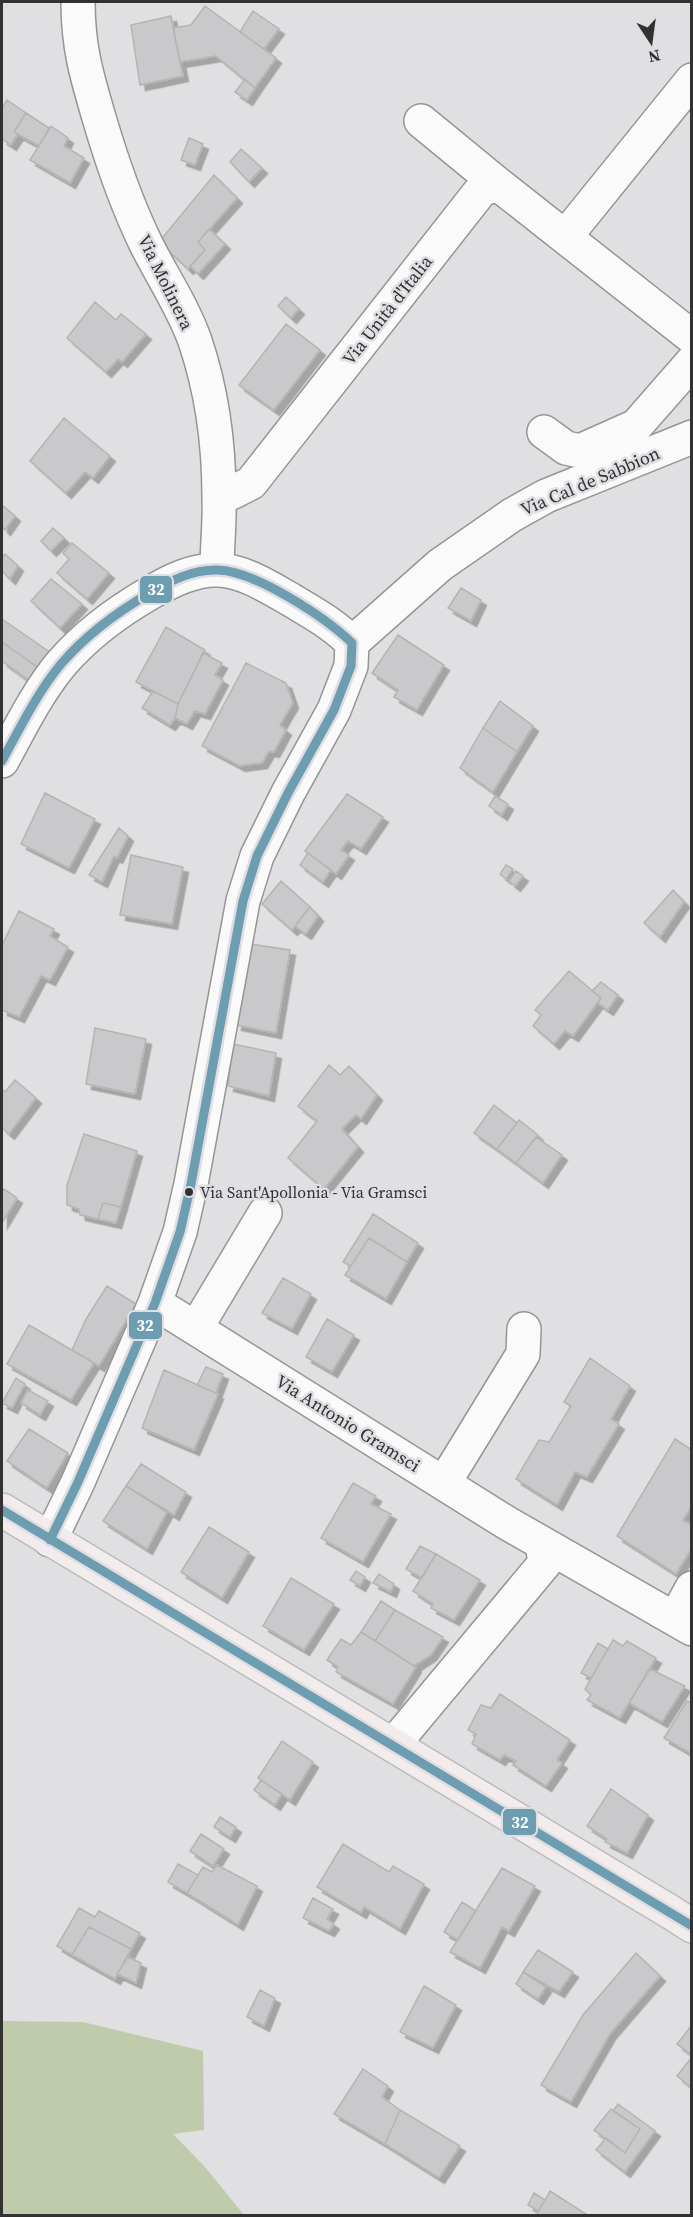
<svg xmlns="http://www.w3.org/2000/svg" width="693" height="2217" font-family="'Source Serif 4',serif">
  <defs>
    <filter id="shadow"><feDropShadow dx="5.5" dy="5.5" stdDeviation="0" flood-color="#0004"/></filter>
  </defs>
  <rect width="100%" height="100%" fill="#e0dfe1"/>
  <path fill="#bfcbab" d="M2 2021 83 2022 203 2051 204 2130 173 2134 205 2167 244 2215H2Z"/>
  <path fill="#c9c8ca" stroke="#b5b4b5" stroke-width="1.5" filter="url(#shadow)" d="M205 6 276 58 255 88 216 56 180 62 173 28 191 25Z
    M253 11 279 29 264 49 240 32Z
    M171 16 183 76 140 85 131 25Z
    M245 79 255 88 247 100 235 92Z
    M7 100 26 113 14 132 18 134 11 145 2 139V108Z
    M26 113 49 128 39 146 14 132Z
    M51 126 68 138 64 146 84 158 70 183 30 160Z
    M189 138 203 144 195 165 181 160Z
    M241 149 262 168 249 182 230 162Z
    M214 175 237 198 198 242 205 250 188 269 159 242Z
    M209 229 225 244 198 274 190 266 205 250 198 242Z
    M286 297 299 309 291 318 278 306Z
    M95 302 116 320 121 314 146 334 122 362 118 359 106 372 67 338Z
    M286 324 320 350 274 410 239 385Z
    M64 418 110 456 93 478 85 472 66 493 30 461Z
    M2 505 15 516 5 530 2 527Z
    M53 528 64 538 51 551 41 541Z
    M72 543 109 573 87 599 57 573 69 559 63 553Z
    M5 554 18 566 10 579 2 571V557Z
    M51 579 82 604 60 628 31 601Z
    M461 588 481 600 471 621 448 608Z
    M2 619 51 653 40 669 2 642Z
    M166 627 205 650 178 704 136 682Z
    M398 635 444 665 417 710 394 697 398 690 372 673Z
    M2 642 40 669 31 682 2 661Z
    M203 653 222 663 215 675 223 680 205 714 195 711 187 724 175 718 178 704Z
    M246 663 286 683 293 703 280 725 286 730 274 752 269 751 262 763 240 766 202 746Z
    M153 691 178 704 175 718 170 725 142 708Z
    M500 701 533 726 517 752 483 728Z
    M483 728 517 752 493 792 460 768Z
    M45 793 95 819 69 868 21 844Z
    M347 794 383 817 361 849 348 841 341 850 349 855 336 874 305 851Z
    M495 796 508 804 502 815 489 806Z
    M119 828 128 836 117 858 114 856 102 882 89 875Z
    M308 853 331 870 323 882 300 865Z
    M131 855 183 867 172 924 120 915Z
    M506 865 513 869 506 879 500 874Z
    M516 871 523 876 515 886 509 881Z
    M281 881 310 907 292 930 262 904Z
    M673 890 684 902 660 937 644 923Z
    M310 907 318 916 306 934 295 926Z
    M19 911 54 929 50 936 68 947 50 980 41 976 19 1017 2 1010V945Z
    M250 944 290 950 276 1033 236 1025Z
    M569 971 601 998 573 1036 565 1031 554 1044 533 1026 541 1015 535 1010Z
    M601 982 618 995 608 1010 598 1003 601 998 592 991Z
    M95 1028 146 1039 135 1094 86 1084Z
    M233 1044 276 1053 269 1096 228 1086Z
    M329 1065 340 1075 349 1066 377 1095 361 1119 356 1115 342 1129 358 1147 324 1189 288 1158 317 1121 298 1106Z
    M15 1080 36 1098 9 1134 2 1128V1089L5 1092Z
    M494 1105 517 1123 497 1149 474 1133Z
    M519 1120 538 1135 516 1163 497 1149Z
    M84 1134 137 1151 121 1207 103 1203 98 1219 80 1215 79 1209 67 1205V1185Z
    M536 1137 562 1155 543 1183 516 1163Z
    M4 1189 17 1198 2 1223V1192Z
    M103 1203 121 1207 116 1223 98 1219Z
    M373 1214 418 1243 407 1262 369 1238 351 1266 343 1262Z
    M369 1238 407 1262 386 1299 345 1275Z
    M283 1278 311 1294 292 1329 262 1313Z
    M107 1286 136 1304 99 1366 72 1350 86 1319Z
    M327 1319 354 1335 332 1372 306 1357Z
    M29 1325 94 1363 71 1400 7 1364Z
    M590 1358 630 1386 611 1419 619 1424 587 1477 575 1472 557 1505 516 1479 539 1440 549 1442 571 1406 564 1402Z
    M206 1367 223 1374 216 1393 197 1385Z
    M164 1370 218 1394 194 1450 142 1428Z
    M16 1378 25 1384 12 1408 2 1403Z
    M28 1390 48 1401 40 1415 21 1403Z
    M29 1429 68 1453 47 1488 7 1461Z
    M675 1439 692 1450V1506L683 1520 692 1525V1548L676 1574 617 1536Z
    M141 1464 186 1492 174 1515 126 1486Z
    M353 1483 376 1496 371 1504 391 1514 363 1562 321 1538Z
    M126 1486 167 1512 147 1549 103 1521Z
    M209 1527 249 1552 222 1598 181 1572Z
    M420 1546 436 1554 422 1578 406 1569Z
    M436 1554 480 1580 454 1620 431 1608 433 1604 413 1591Z
    M356 1571 365 1577 360 1586 350 1580Z
    M379 1574 394 1584 391 1592 373 1583Z
    M291 1578 334 1604 304 1650 263 1626Z
    M381 1601 395 1610 375 1641 361 1632Z
    M395 1610 443 1637 431 1655 414 1666 375 1641Z
    M361 1632 416 1667 393 1704 336 1672 338 1667 327 1660 341 1639 351 1645Z
    M613 1640 623 1646 627 1641 656 1658 620 1718 587 1700 591 1695 585 1689Z
    M598 1643 608 1649 591 1678 581 1673Z
    M650 1669 685 1686 662 1722 629 1703Z
    M500 1694 570 1740 557 1760 562 1763 546 1786 513 1765 516 1761 504 1755 500 1760 472 1744 476 1734 468 1730 481 1705 491 1708Z
    M687 1701 692 1703V1754L664 1738Z
    M282 1741 313 1762 290 1800 258 1778Z
    M261 1780 282 1794 275 1805 254 1790Z
    M611 1789 648 1815 627 1853 605 1842 607 1839 587 1826Z
    M220 1817 236 1827 230 1837 214 1827Z
    M201 1834 224 1849 213 1866 190 1851Z
    M343 1844 389 1872 393 1866 424 1884 400 1929 364 1907 361 1913 317 1887Z
    M178 1864 198 1875 187 1893 168 1882Z
    M217 1865 257 1886 238 1925 187 1893 203 1867 212 1872Z
    M502 1868 535 1886 509 1931 502 1927 480 1968 450 1952Z
    M313 1898 333 1909 327 1919 334 1924 329 1931 303 1918Z
    M462 1902 476 1911 458 1940 444 1932Z
    M79 1908 95 1917 99 1911 140 1933 131 1949 89 1927 72 1955 57 1946Z
    M89 1927 131 1949 115 1979 72 1955Z
    M538 1950 573 1972 559 1992 523 1972Z
    M636 1953 660 1976 610 2034 571 2102 541 2085 583 2015Z
    M128 1957 141 1963 136 1983 117 1974Z
    M523 1972 546 1987 538 1999 516 1984Z
    M424 1986 456 2005 433 2048 400 2032Z
    M260 1990 275 1998 264 2026 247 2017Z
    M692 2025V2055L677 2044Z
    M692 2057V2088L677 2076Z
    M363 2069 388 2086 382 2097 400 2110 385 2144 334 2114Z
    M618 2104 655 2131 625 2172 596 2150 606 2138 625 2153 640 2129 613 2111Z
    M611 2109 640 2129 625 2153 594 2130Z
    M400 2110 460 2146 439 2178 385 2144Z
    M550 2191 589 2216H536Z
    M534 2193 545 2200 538 2211 528 2205Z"/>
  <g fill="none" stroke-linecap="round" stroke-linejoin="round">
    <g stroke="#969596" stroke-width="36">
      <path id="minor" d="M78 2C78 48 87 77 100 121 113 165 126 203 146 244 162 276 183 307 195 341 212 391 219 444 219 497 220 521 217 545 217 570
        M421 121 499 185
        M565 237 692 80
        M544 432 566 448 580 451 636 426 692 362
        M219 499 251 483 482 189 499 185 692 337
        M352 643 440 565 512 515 546 496 692 437
        M2 761C20 728 37 693 61 664 86 635 117 612 150 593 170 581 194 569 218 570 245 571 270 588 293 601 314 614 335 625 352 643L351 666 334 710 288 793 257 856 243 901 191 1184 180 1232 155 1303 78 1482 50 1540
        M155 1303 507 1523 692 1629
        M196 1328 265 1213
        M444 1483 523 1354 524 1329
        M675 1619 692 1588
        M393 1745 545 1563 542 1543"/>
    </g>
    <g stroke="#bcbcbd" stroke-width="36">
      <path id="major" d="M2 1510 672 1913 692 1926"/>
    </g>
    <use href="#minor" stroke="#fafafa" stroke-width="33"/>
    <use href="#major" stroke="#f2edec" stroke-width="33"/>
    <g stroke="#e0dee2" stroke-width="14">
      <path id="bus-1" d="M2 761C20 728 37 693 61 664 86 635 117 612 150 593 170 581 193 569 218 570 255 571 325 617 352 643L351 666 334 710 288 793 257 856 243 901 191 1184 180 1232 155 1303 78 1482 50 1540
        M2 1510 692 1926"/>
    </g>
    <use href="#bus-1" stroke="#6c9db0" stroke-width="9"/>
  </g>
  <circle fill="#333233" stroke="#e0dee2" stroke-width="2" cx="189" cy="1192" r="5"/>
  <g text-anchor="middle" dominant-baseline="central" stroke-width="5" stroke-linejoin="round" paint-order="stroke">
    <g font-size="16" fill="#333233" stroke="#e0dee2" text-anchor="start">
      <text x="200" y="1192">Via Sant'Apollonia - Via Gramsci</text>
    </g>
    <g font-size="18" fill="#333233" stroke="#e0dee2">
      <text transform="translate(166 282) rotate(64)">Via Molinera</text>
      <text transform="translate(387 310) rotate(-52)">Via Unità d'Italia</text>
      <text transform="translate(590 481) rotate(-23)">Via Cal de Sabbion</text>
      <text transform="translate(348 1423) rotate(32)">Via Antonio Gramsci</text>
    </g>
  </g>
  <g stroke="#e0dee2" stroke-width="2">
    <rect x="139" y="575" width="34" height="29" rx="6" fill="#6c9db0"/>
    <rect x="128" y="1311" width="35" height="29" rx="6" fill="#6c9db0"/>
    <rect x="502" y="1808" width="35" height="28" rx="6" fill="#6c9db0"/>
  </g>
  <g font-size="16" text-anchor="middle" font-weight="bold" fill="#fff">
    <text x="156" y="595">32</text>
    <text x="145" y="1331">32</text>
    <text x="520" y="1828">32</text>
  </g>
  <rect width="693" height="2217" fill="none" stroke="#333233" stroke-width="6"/>
  <g transform="translate(651 42) rotate(167)" stroke="#e0dee2" stroke-width="4.5" paint-order="stroke">
  <path d="M0-4.5L10 22L0 15L-10 22Z" fill="#333233"/>
  <text y="-9" font-size="16" font-weight="bold" text-anchor="middle" fill="#333233">N</text>
  </g>
</svg>
